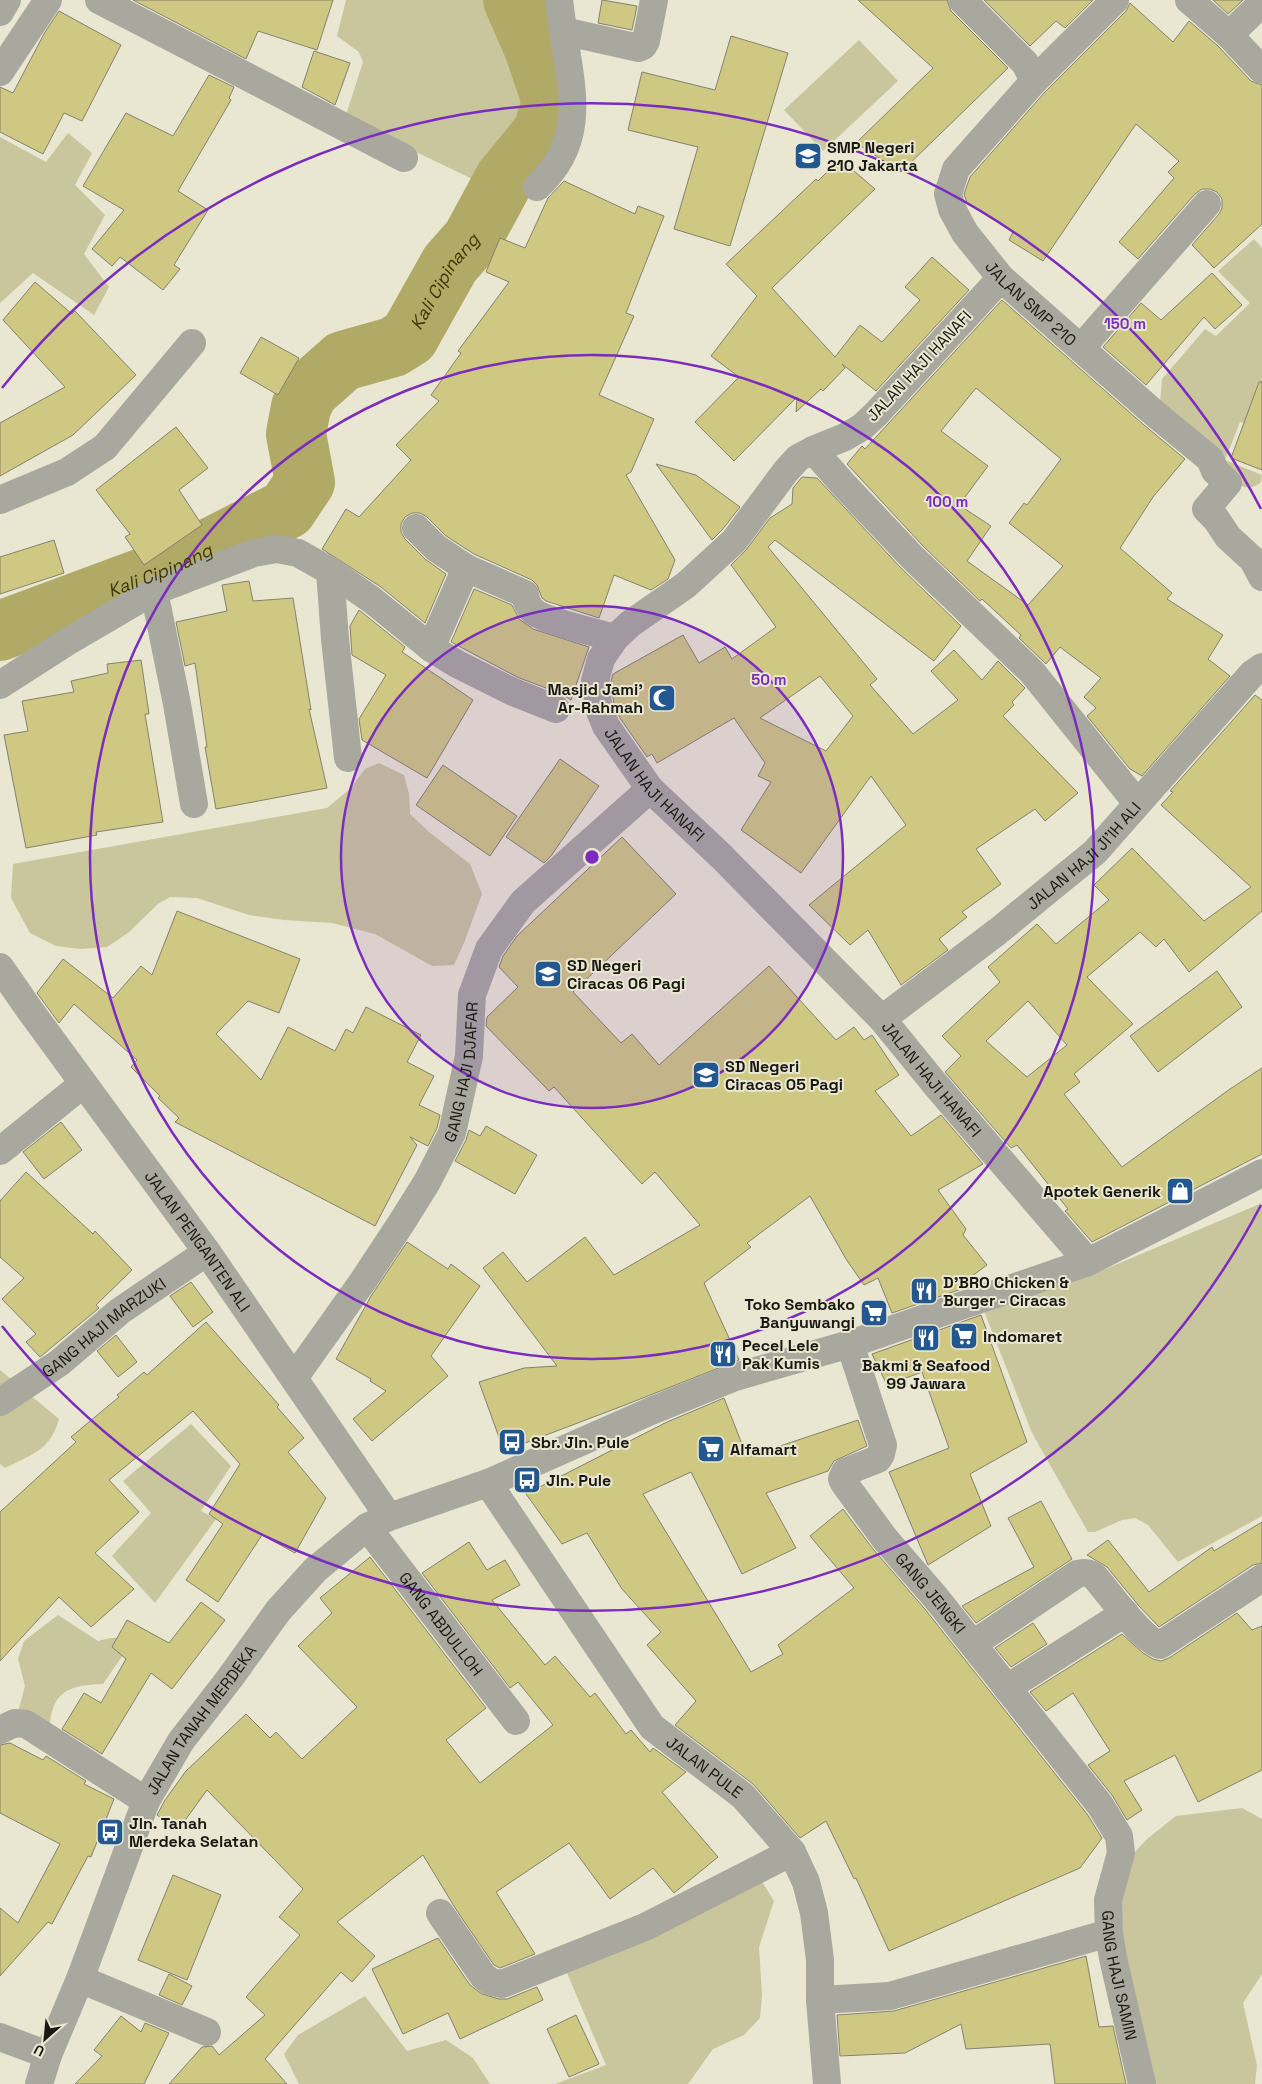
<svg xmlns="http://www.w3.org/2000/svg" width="1262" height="2084" font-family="'Space Grotesk',sans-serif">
  <rect width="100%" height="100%" fill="#e9e7d1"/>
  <path fill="#c9c59d" d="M346 0H497L524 52 537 83 532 107 513 148 485 185 345 118 363 62 359 52 337 36Z
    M859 40 898 81 823 151 784 110Z
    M68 133 92 153 75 185 105 215 84 254 109 287 94 315 33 273 0 303V137L46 162Z
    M1254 239 1262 248V407L1254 426 1240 422 1225 460 1262 475 1261 482C1250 491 1246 488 1234 482L1160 404 1162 379 1205 329 1216 336 1250 303 1218 271Z
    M379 763 404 775 409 794 410 814 429 832 470 864 482 894 464 943 454 965 432 966 375 934 332 923 284 920 249 915 197 898 170 897 158 904 128 933 107 947 80 949 56 946 30 933 11 898 13 864 327 808 351 788 365 769Z
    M1262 1203V1516L1178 1562 1148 1525 1135 1518 1122 1520 1095 1532H1088L1032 1433 984 1311 1096 1273Z
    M0 1370 59 1419C50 1451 32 1454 5 1468L0 1464Z
    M191 1424 231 1466 201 1511 216 1519 155 1603 112 1556 151 1513 123 1481Z
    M58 1615 98 1641 110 1638H124L127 1649 103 1684C61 1685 50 1696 49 1738L15 1723 25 1686 18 1659 24 1641Z
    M1242 1808 1262 1819V1974L1243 2003 1257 2065 1255 2084H1150L1114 1898 1134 1853 1147 1839 1176 1816Z
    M758 1875 774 1901 759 1947 762 1995 760 2018 744 2035 713 2049 688 2084H555L606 2065 567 1973 651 1933Z
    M365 1996 407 2051 446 2040 473 2058 490 2084H299L284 2054 298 2035Z"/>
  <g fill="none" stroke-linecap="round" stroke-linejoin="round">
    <path stroke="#b1aa66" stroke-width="60" id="s1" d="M0 631 175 566 287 509 305 482 296 434 301 407 309 391 343 361 393 347 409 337 450 264 472 239 504 180 543 132 552 101 534 48 513 0"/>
  </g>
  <path fill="#cfc883" stroke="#84826e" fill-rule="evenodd" d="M133 0H333L317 50 258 31 246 59Z
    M602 0 637 6 632 30 598 23Z
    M858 0H947L951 11 1008 68 901 172 856 143 933 68Z
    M984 0H1093L1065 28 1056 21 1030 46Z
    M1213 0H1243L1228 14Z
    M1130 3 1173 42 1189 21 1218 46 1251 81 1262 85V224L1214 268 1192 245 1219 214 1222 208V199L1217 192 1210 189H1202L1195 194 1138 259 1119 242 1174 178 1168 172 1179 161 1136 124 1043 261 1009 240 1013 232 967 203 964 194 970 177 1045 92 1126 11Z
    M59 11 121 45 82 121 64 113 43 154 0 132V87L13 93 45 32Z
    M731 36 788 53 730 246 674 229 698 147 628 130 642 72 715 90Z
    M314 51 350 63 335 105 302 87Z
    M209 75 234 87 229 98 231 100 178 191 208 210 174 265 180 269 163 290 120 257 112 266 92 249 124 210 83 186 126 113 173 136Z
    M840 159 875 189 772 288 835 357 860 325 882 342 920 300 905 287 932 257 969 290 876 391 842 364 845 368 823 391 821 389 796 412 797 397 734 461 695 422 739 377 711 356 757 296 726 264 816 179 818 181Z
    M564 181 635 214 638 206 664 216 626 313 634 316 599 395 654 419 631 472 626 475 675 560 668 579 651 590 614 575 599 618 546 601 542 598 537 585 532 580 474 554 446 536 427 517 420 513H412L405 517 401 524V532L405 539 425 559 446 574 425 623 381 587 322 549 346 509 359 517 411 460 396 445 439 401 431 395 461 353 458 351 509 282 486 272 500 238 525 248 548 198Z
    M1212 273 1242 305 1215 329 1204 317 1146 385 1103 347 1141 303 1161 320Z
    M35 282 72 314 75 311 136 375 73 435 0 476V423L65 387 3 320Z
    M1002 300 1144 425 1185 459 1153 497 1120 548 1172 593 1167 599 1223 635 1208 659 1230 676 1142 776 1130 769 1087 716 1096 708 1084 697 1101 678 1060 647 1046 664 1019 638 1021 635 982 599 980 601 923 546 847 464 862 446 865 449ZM976 388 1061 459 1027 505 1024 503 1009 523 1063 566 1028 605 967 561 991 526 959 505 988 466 941 431Z
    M261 337 299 358 278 395 240 373Z
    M1259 382H1262V470L1231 458Z
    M176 427 208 468 179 490 202 525 144 565 125 537 130 534 96 490Z
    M656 464 696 475 740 507 722 530 712 540Z
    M802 477 817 478 901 568 961 626 934 661 775 540 768 547 877 679 870 685 913 734 958 700 931 671 954 650 982 680 998 661 1025 688 1012 702 1014 705 1003 716 1078 793 1045 821 1035 809 976 849 1001 884 962 912 967 917 939 939 948 950 901 985 868 930 850 945 809 905 906 825 871 776 801 873 741 830 771 782 758 776 765 763 734 718 657 763 652 754 647 757 620 718 614 705 611 682 613 674 683 635 699 663 725 647 732 659 776 627 731 565 746 550 770 518 792 504 793 488ZM820 676 853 716 826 751 760 718Z
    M54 540 64 573 0 594V557Z
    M249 581 253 601 293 598 311 710 309 709 327 788 216 809 205 747H207L195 663 185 666 176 622 227 611 222 585Z
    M474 589 512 605 519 619 533 629 589 647 571 700 562 694 517 677 451 642Z
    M359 610 405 647 402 652 473 700 427 778 362 740 359 719 386 675 352 655 350 626Z
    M141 660 149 714H145L163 822 96 832 97 835 26 848 4 735 28 731 22 701 74 692 71 681 108 673 107 664Z
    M1255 695 1262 700V911L1189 972 1164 939 1156 947 1140 932 1087 977 1133 1024 1074 1074 1080 1082 1064 1094 1122 1167 1230 1089 1262 1068V1154L1092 1242 1065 1211 1068 1209 1017 1145 1011 1148 945 1072 961 1056 942 1036 1000 982 988 967 1037 924 1056 944 1109 900 1094 885 1132 848 1204 921 1251 887 1161 805 1173 792 1170 791ZM1028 1001 1067 1045 1027 1077 986 1041Z
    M560 759 599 786 551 856 544 863 506 837Z
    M443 765 517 816 490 856 416 805Z
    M622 837 676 894 573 992 621 1043 632 1034 659 1065 769 966 836 1040 854 1027 864 1040 872 1035 899 1075 875 1091 911 1136 941 1115 983 1164 938 1190 966 1229 963 1235 987 1265 968 1279 970 1286 892 1313 878 1278 864 1285 846 1259 810 1196 747 1243 751 1247 704 1283 739 1360 625 1405 504 1451 479 1382 524 1368 557 1366 483 1268 503 1252 527 1282 585 1237 614 1275 700 1225 655 1172 642 1184 554 1087 549 1091 486 1026 487 1017 518 987 499 967 503 956 517 936Z
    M177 911 300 959 279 1013 248 1001 216 1034 261 1080 288 1027 335 1051 346 1029 353 1033 366 1007 421 1035 407 1062 434 1076 419 1105 440 1115 437 1128 428 1146 410 1137 417 1145 375 1226 175 1122 179 1118 158 1098 160 1096 131 1067 137 1060 74 1004 59 1023 37 993 63 959 113 998 141 966 152 975Z
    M1217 971 1242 1007 1158 1072 1130 1036Z
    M61 1122 82 1150 44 1179 23 1152Z
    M486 1126 537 1155 515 1194 455 1161 466 1140 469 1130 480 1136Z
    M26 1172 93 1234 95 1231 132 1270 96 1305 99 1308 40 1357 26 1342 36 1334 2 1299 24 1278 0 1257V1201Z
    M407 1242 448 1269 451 1264 480 1286 431 1356 448 1376 372 1441 353 1419 386 1391 370 1381 371 1379 336 1359 371 1296Z
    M191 1282 213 1312 193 1327 170 1296Z
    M981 1315 1027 1442 970 1474 991 1526 928 1565 889 1472 949 1448 922 1372 887 1385 872 1354Z
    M206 1322 279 1405 277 1407 304 1438 288 1452 326 1498 295 1553 262 1535 218 1602 186 1580 223 1524 209 1514 240 1464 193 1411 109 1480 139 1512 95 1553 134 1589 91 1627 59 1597 0 1661V1512L76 1442 71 1437 119 1397 117 1395 144 1372 147 1375Z
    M116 1335 137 1362 118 1377 97 1351Z
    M724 1398 747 1457 858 1420 867 1446 834 1461 828 1471 766 1493 796 1548 742 1574 691 1472 643 1494 751 1672 783 1654 778 1645 854 1588 810 1536 843 1509 873 1549 924 1608 1087 1814 1102 1838 1080 1868 889 1951 856 1878 854 1879 826 1821 800 1838 753 1784 675 1725 696 1701 647 1645 661 1632 622 1589 587 1533 562 1544 526 1494 667 1422Z
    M1041 1501 1072 1559 976 1623 962 1606 1034 1567 1008 1518Z
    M1262 1522V1563L1253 1565 1159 1627 1139 1606 1107 1567 1087 1555 1108 1540 1149 1592 1212 1547 1214 1551Z
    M469 1542 487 1570 505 1560 520 1585 492 1600 545 1665 555 1656 590 1697 595 1693 626 1734 631 1730 650 1752 653 1748 686 1772 662 1792 718 1857 674 1893 653 1868 610 1899 569 1843 496 1892 535 1954 500 1968 494 1965 457 1911 423 1855 337 1922 375 1956 352 1982 341 1972 265 2059 287 2084H169L202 2047 212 2046 219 2055 265 2015 246 1997 300 1935 279 1917 303 1889 207 1790 178 1830 157 1815 165 1800 186 1771 246 1714 270 1738 276 1732 302 1759 357 1707 298 1646 332 1613 320 1598 370 1557 486 1708 446 1740 480 1783 553 1725 518 1682 510 1688 422 1573Z
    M201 1602 225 1620 172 1689 151 1673 102 1754 62 1729 84 1693 101 1703 126 1659 112 1647 127 1620 169 1643Z
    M1237 1613 1252 1630 1262 1626V1770L1198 1802 1175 1755 1124 1781 1142 1810 1127 1820 1112 1795 1088 1765 1110 1751 1073 1693 1046 1711 1030 1692 1122 1634 1143 1653 1153 1659 1161 1661 1169 1658Z
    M1033 1623 1047 1644 1011 1667 995 1648Z
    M10 1743 43 1760 46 1756 86 1781 84 1784 114 1799 91 1857 88 1856 52 1924 48 1922 0 1976V1908L18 1923 60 1844 0 1813V1745Z
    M173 1875 221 1895 187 1980 138 1960Z
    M438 1938 470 1985 482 1994 499 1999H507L537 1987 543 2000 460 2039 448 2013 403 2034 372 1969Z
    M1086 1956 1099 2027 1113 2026 1126 2084H1055L1050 2044 966 2049 961 2024 905 2053 840 2056 837 2015 894 2011Z
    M169 1974 192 1986 182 2005 159 1995Z
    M576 2015 599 2064 569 2077 547 2029Z
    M121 2016 141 2032 145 2023 169 2033 144 2084H75L102 2056 94 2050Z"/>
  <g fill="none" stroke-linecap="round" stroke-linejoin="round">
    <g stroke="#a8a89e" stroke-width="28">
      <path d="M99 0 404 158"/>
      <path d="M559 0 563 31"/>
      <path d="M962 0 1025 63 1034 81"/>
      <path id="s2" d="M1115 0 1034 81 956 169 948 194 952 209 965 233 1001 278 1154 413 1210 459 1215 471 1228 483 1206 509 1216 519 1228 537 1253 560 1262 577"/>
      <path d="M1189 0 1229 35 1262 70"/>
      <path d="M0 12 7 0"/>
      <path d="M1229 35 1262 3"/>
      <path d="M0 72 48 0"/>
      <path d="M537 187C587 141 572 90 563 31L639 48 643 46 646 41 654 0"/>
      <path id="s3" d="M1001 278 876 414 862 427 845 437 813 450 798 458 786 471 734 541 686 585 630 624 615 638 601 659 595 681 599 709 606 726 650 789 721 856 882 1019 935 1084 1088 1262"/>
      <path d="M1081 348 1207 204"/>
      <path d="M813 450 843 484 912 557 1032 672 1137 803"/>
      <path d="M0 500 67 472 105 447 192 343"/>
      <path d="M416 528 436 548 466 568 525 594C526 600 528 607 533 611 544 621 598 633 615 638"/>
      <path d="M330 571 335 639 348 758"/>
      <path d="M154 591 177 704 194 804"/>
      <path d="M431 648 466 568"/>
      <path d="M0 685 67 642 154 591 254 553 277 549 298 553 330 571 372 600 431 648 457 664 511 691 556 709"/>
      <path id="s4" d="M0 967 29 1009 207 1252 389 1517"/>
      <path id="s5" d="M882 1019 997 932 1095 852 1252 674 1262 667"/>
      <path d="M0 1151 83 1084"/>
      <path id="s6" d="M850 1344 883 1445 881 1454 878 1459 845 1472 842 1479 844 1483 885 1539 936 1598 1100 1805 1119 1836 1121 1853 1108 1900 1109 1933 1113 1958 1142 2084"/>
      <path id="s7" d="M294 1378 363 1281 402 1222 427 1182 452 1133 469 1056 472 995 489 949 523 902 650 789"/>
      <path id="s8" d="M0 1402 59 1363 120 1311 207 1252"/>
      <path id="s9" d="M488 1483 652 1727 743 1796 792 1852 806 1882 814 1913 820 1960V2000L827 2084"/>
      <path id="s10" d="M367 1527 516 1721"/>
      <path d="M973 1644 1077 1574C1084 1572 1089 1572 1095 1577 1109 1593 1141 1639 1160 1645L1262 1578"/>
      <path d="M1007 1688 1125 1613"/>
      <path d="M0 1730 15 1723 26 1724 146 1801"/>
      <path d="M440 1913 483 1976 491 1982 502 1984 645 1927 792 1852"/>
      <path d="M80 1979 207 2032"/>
      <path d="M820 2000 890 1996 1109 1933"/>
      <path d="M0 2037 48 2055"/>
      <path id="s11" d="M39 2084 48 2055 80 1979 146 1801 181 1741 230 1678 278 1611 315 1570 367 1527 389 1517 488 1483 651 1411 735 1377 850 1344 1088 1262 1262 1173"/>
    </g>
  </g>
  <circle cx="592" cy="857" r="251" fill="#7b2cbf" fill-opacity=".12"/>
  <g fill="none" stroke="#7b2cbf" stroke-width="2.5">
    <circle cx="592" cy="857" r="251"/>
    <circle cx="592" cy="857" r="502"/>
    <path d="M1261 1205A754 754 0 0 1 2 1326M2 388A754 754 0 0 1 1261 509"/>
  </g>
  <defs>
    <g id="school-square" transform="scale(1.4375)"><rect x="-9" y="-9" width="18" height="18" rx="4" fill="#23578f" stroke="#e9e7d1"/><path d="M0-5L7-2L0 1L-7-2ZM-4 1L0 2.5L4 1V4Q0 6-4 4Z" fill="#fff"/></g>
    <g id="mosque-square" transform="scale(1.4375)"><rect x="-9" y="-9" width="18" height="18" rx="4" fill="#23578f" stroke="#e9e7d1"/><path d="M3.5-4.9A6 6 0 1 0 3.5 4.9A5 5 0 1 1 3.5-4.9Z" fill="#fff"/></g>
    <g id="shop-square" transform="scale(1.4375)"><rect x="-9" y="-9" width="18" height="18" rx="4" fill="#23578f" stroke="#e9e7d1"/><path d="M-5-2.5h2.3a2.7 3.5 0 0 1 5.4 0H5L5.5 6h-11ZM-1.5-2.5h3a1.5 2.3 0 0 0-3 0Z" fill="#fff"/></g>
    <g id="restaurant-square" transform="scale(1.4375)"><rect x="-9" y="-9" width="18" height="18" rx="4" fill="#23578f" stroke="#e9e7d1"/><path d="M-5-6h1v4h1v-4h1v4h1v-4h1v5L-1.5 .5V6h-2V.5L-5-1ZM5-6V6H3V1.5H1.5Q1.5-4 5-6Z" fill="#fff"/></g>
    <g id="supermarket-square" transform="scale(1.4375)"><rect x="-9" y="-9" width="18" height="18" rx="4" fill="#23578f" stroke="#e9e7d1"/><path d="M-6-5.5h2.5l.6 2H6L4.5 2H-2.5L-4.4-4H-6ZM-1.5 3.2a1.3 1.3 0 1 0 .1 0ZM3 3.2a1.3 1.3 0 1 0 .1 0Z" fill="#fff"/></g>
    <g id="bus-square" transform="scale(1.4375)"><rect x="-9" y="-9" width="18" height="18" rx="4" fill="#23578f" stroke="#e9e7d1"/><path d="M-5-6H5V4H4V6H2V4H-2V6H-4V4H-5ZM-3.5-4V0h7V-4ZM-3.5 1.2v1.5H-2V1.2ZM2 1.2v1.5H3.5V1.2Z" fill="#fff"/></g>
  </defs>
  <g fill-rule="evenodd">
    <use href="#school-square" x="808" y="156"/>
    <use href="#mosque-square" x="662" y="698"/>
    <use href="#school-square" x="548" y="974"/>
    <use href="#school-square" x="706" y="1075"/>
    <use href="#shop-square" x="1180" y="1191"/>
    <use href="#restaurant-square" x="924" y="1291"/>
    <use href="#supermarket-square" x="874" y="1313"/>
    <use href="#supermarket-square" x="964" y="1336"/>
    <use href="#restaurant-square" x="926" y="1338"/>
    <use href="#restaurant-square" x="723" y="1354"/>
    <use href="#bus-square" x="512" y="1442"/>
    <use href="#supermarket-square" x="711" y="1449"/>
    <use href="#bus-square" x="527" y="1480"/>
    <use href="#bus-square" x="110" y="1832"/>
  </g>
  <g text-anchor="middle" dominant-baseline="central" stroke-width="4" stroke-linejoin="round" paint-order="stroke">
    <g font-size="16" font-weight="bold" fill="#191811" stroke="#e9e7d1" text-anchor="start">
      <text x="827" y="147">SMP Negeri<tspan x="827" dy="18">210 Jakarta</tspan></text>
      <text x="643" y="689" text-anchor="end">Masjid Jami'<tspan x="643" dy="18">Ar-Rahmah</tspan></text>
      <text x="567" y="965">SD Negeri<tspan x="567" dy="18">Ciracas 06 Pagi</tspan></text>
      <text x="725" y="1066">SD Negeri<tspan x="725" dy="18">Ciracas 05 Pagi</tspan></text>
      <text x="1161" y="1191" text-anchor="end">Apotek Generik</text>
      <text x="943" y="1282">D'BRO Chicken &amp;<tspan x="943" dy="18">Burger - Ciracas</tspan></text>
      <text x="855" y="1304" text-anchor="end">Toko Sembako<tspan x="855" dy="18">Banyuwangi</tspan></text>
      <text x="983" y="1336">Indomaret</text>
      <text x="742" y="1345">Pecel Lele<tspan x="742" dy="18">Pak Kumis</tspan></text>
      <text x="926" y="1365" text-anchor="middle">Bakmi &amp; Seafood<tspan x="926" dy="18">99 Jawara</tspan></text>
      <text x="531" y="1442">Sbr. Jln. Pule</text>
      <text x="730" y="1449">Alfamart</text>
      <text x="546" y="1480">Jln. Pule</text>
      <text x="129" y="1823">Jln. Tanah<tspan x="129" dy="18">Merdeka Selatan</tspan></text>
    </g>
    <g font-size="16" fill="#191811" stroke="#e9e7d1">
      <text stroke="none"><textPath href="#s2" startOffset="398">JALAN SMP 210</textPath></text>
      <text transform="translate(919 366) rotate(-47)">JALAN HAJI HANAFI</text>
      <text stroke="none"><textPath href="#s3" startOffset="705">JALAN HAJI HANAFI</textPath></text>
      <text stroke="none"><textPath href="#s5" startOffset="260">JALAN HAJI JI'IH ALI</textPath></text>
      <text stroke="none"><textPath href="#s7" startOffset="354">GANG HAJI DJAFAR</textPath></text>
      <text stroke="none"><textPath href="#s3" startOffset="1110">JALAN HAJI HANAFI</textPath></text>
      <text stroke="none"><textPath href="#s4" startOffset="338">JALAN PENGANTEN ALI</textPath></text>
      <text stroke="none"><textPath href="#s8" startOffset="128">GANG HAJI MARZUKI</textPath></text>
      <text stroke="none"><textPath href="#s6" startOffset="309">GANG JENGKI</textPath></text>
      <text stroke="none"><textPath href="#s10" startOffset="122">GANG ABDULLOH</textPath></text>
      <text stroke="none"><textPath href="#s11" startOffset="401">JALAN TANAH MERDEKA</textPath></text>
      <text stroke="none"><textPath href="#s9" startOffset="360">JALAN PULE</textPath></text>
      <text stroke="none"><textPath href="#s6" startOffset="759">GANG HAJI SAMIN</textPath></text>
    </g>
    <g font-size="18" font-style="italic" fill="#3e3800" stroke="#e9e7d1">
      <text stroke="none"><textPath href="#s1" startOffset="621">Kali Cipinang</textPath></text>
      <text stroke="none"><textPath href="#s1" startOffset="171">Kali Cipinang</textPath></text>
    </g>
  </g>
  <circle cx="592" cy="857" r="8" fill="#7b2cbf" stroke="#e9e7d1" stroke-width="2.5"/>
  <g font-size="15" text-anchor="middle" font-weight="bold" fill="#7b2cbf" stroke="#e9e7d1" stroke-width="4" stroke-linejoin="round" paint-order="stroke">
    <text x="1125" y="329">150 m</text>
    <text x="947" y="507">100 m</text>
    <text x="769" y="685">50 m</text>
  </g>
  <g transform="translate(45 2039) rotate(207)" stroke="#e9e7d1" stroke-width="4" paint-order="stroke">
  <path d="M0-4L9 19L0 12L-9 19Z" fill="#191811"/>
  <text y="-8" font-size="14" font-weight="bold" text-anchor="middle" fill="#191811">U</text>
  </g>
</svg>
